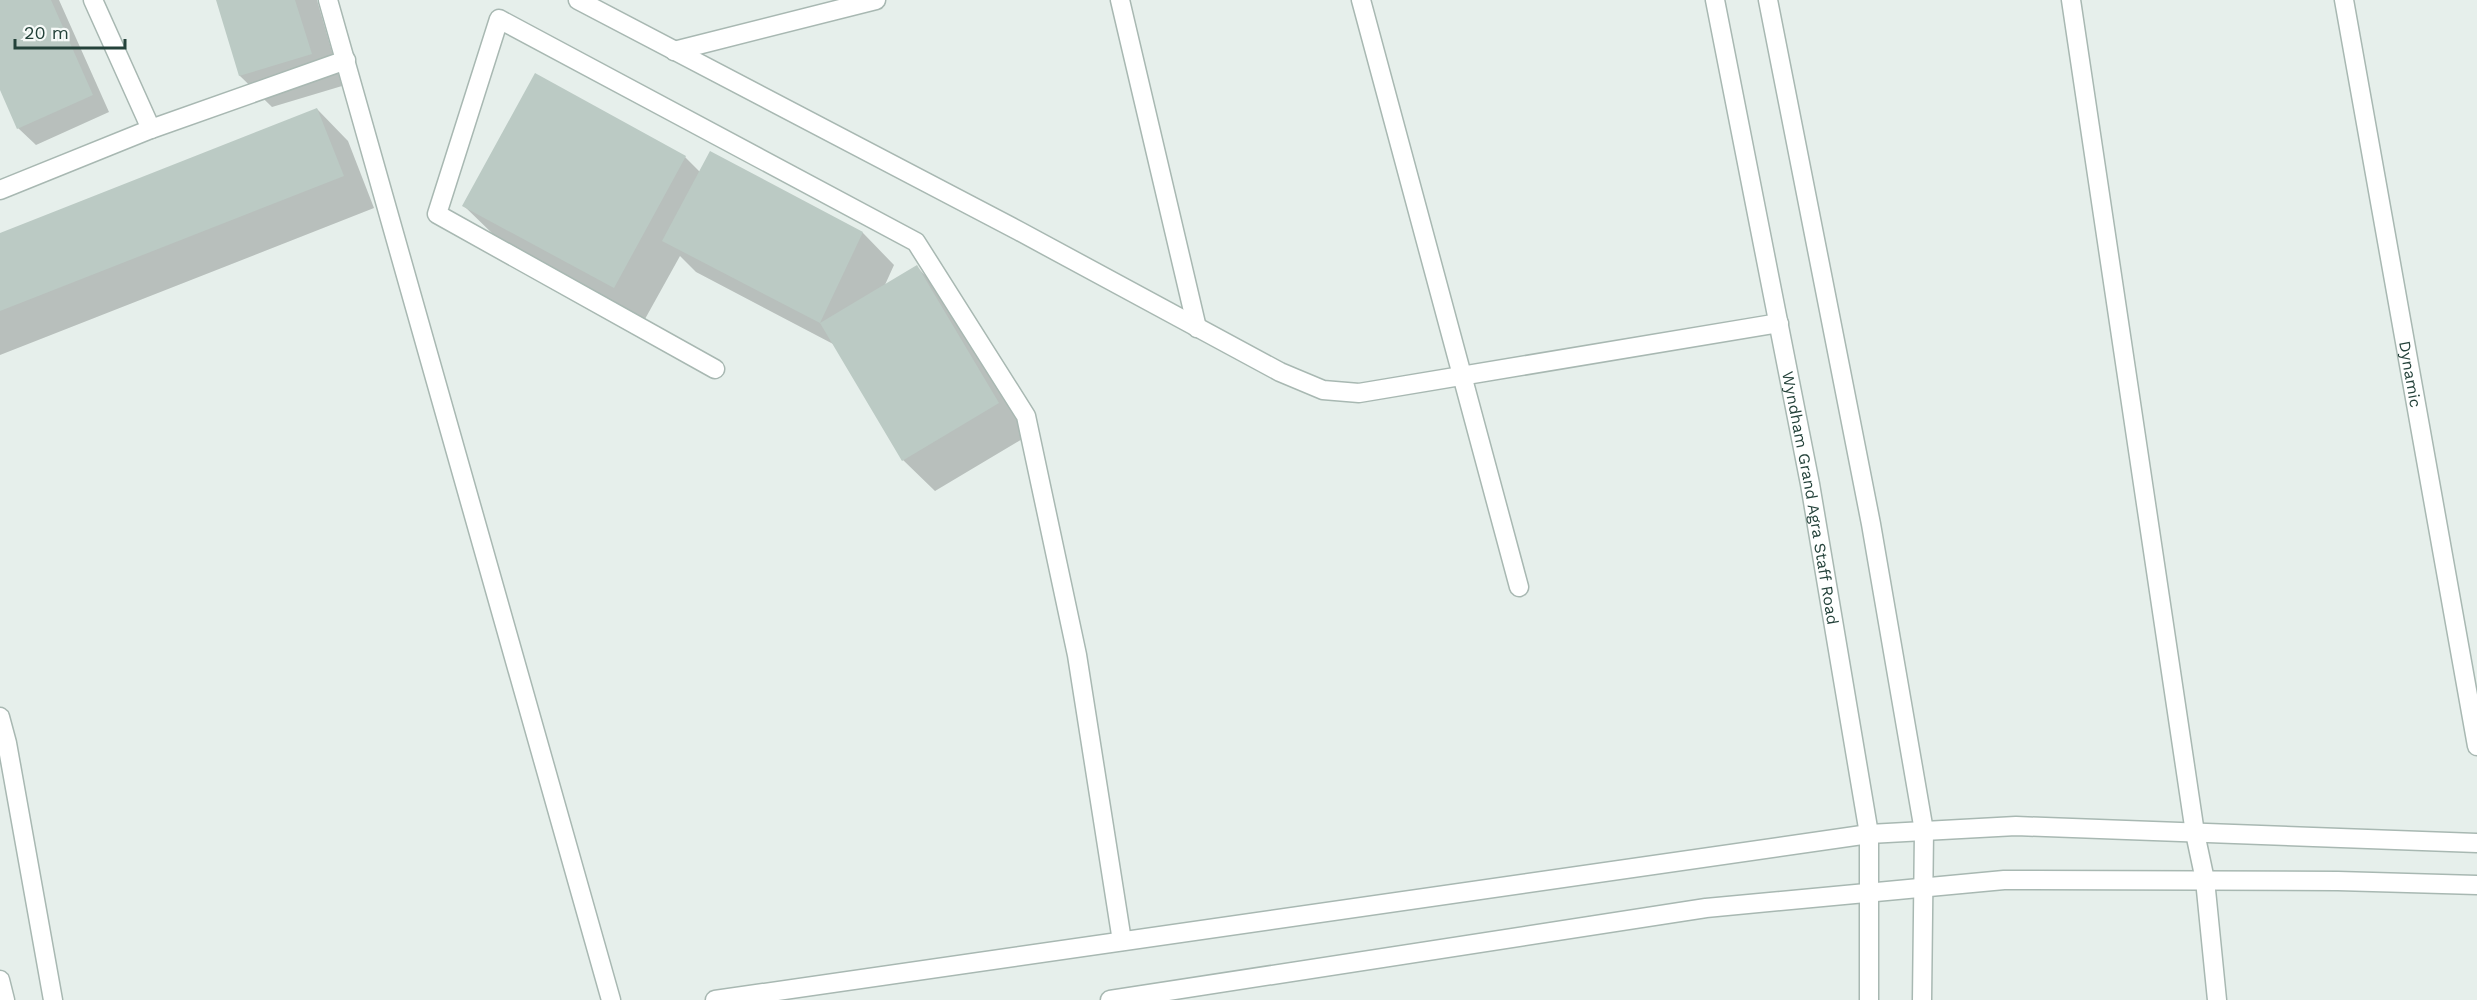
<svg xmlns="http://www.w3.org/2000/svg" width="2477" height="1000" font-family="'Work Sans',sans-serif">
  <rect width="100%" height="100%" fill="#e6efeb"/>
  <path fill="#0003" d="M0 0H59L109 112 36 145 18 128 0 86Z
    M218 0H317L342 86 272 107 240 76Z
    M317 109 348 141 374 208 0 355V235Z
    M710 153 863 233 894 265 884 287 917 267 948 299 1029 435 935 491 903 460 835 345 696 272 680 256 645 319 496 237 464 206 685 157 700 172Z"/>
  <path fill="#bbcac4" d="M0 0H51L93 95 17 129 0 90Z
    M216 0H295L312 54 239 76Z
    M535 73 686 156 614 288 462 206Z
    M317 108 344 176 0 311V233Z
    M710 151 863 232 820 323 662 241Z
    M917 265 999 403 902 461 820 323Z"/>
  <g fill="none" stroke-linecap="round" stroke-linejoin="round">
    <g stroke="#a8b8b2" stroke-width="21">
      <g id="minor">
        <path d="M93 0 151 129"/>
        <path d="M328 0 611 1000"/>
        <path d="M578 0 1019 231 1280 372 1323 390 1359 393 1779 323"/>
        <path d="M1120 0 1197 328"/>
        <path d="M1361 0 1519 587"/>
        <path id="s1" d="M1715 0 1810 484 1869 834V1000"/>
        <path d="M1768 0 1871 524 1924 831 1922 1000"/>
        <path d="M2071 0 2195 833 2205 880 2217 1000"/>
        <path id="s2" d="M2344 0 2477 746"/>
        <path d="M674 51 876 0"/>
        <path d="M0 190 151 129 346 60"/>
        <path d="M715 369 437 214 499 19 916 242 1026 416 1077 655 1122 941"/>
        <path d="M0 717 7 743 53 1000"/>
        <path d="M0 980 5 1000"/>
        <path d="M715 1000 1869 834 2016 826 2477 843"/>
        <path d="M1110 1000 1706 908 2004 880 2338 881 2477 885"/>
      </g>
    </g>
    <use href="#minor" stroke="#fff" stroke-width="18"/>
  </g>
  <g text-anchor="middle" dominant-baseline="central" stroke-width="4.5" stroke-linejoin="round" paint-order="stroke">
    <g font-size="16" fill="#24423a" stroke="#f7fbf9">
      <text stroke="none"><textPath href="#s2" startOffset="380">Dynamic</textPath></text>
      <text stroke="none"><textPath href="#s1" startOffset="507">Wyndham Grand Agra Staff Road</textPath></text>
    </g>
  </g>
  <path d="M15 39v9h110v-9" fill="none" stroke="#24423a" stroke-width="3"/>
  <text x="24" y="39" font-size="18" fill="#24423a" stroke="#f7fbf9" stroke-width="4.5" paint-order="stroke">20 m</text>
</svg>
